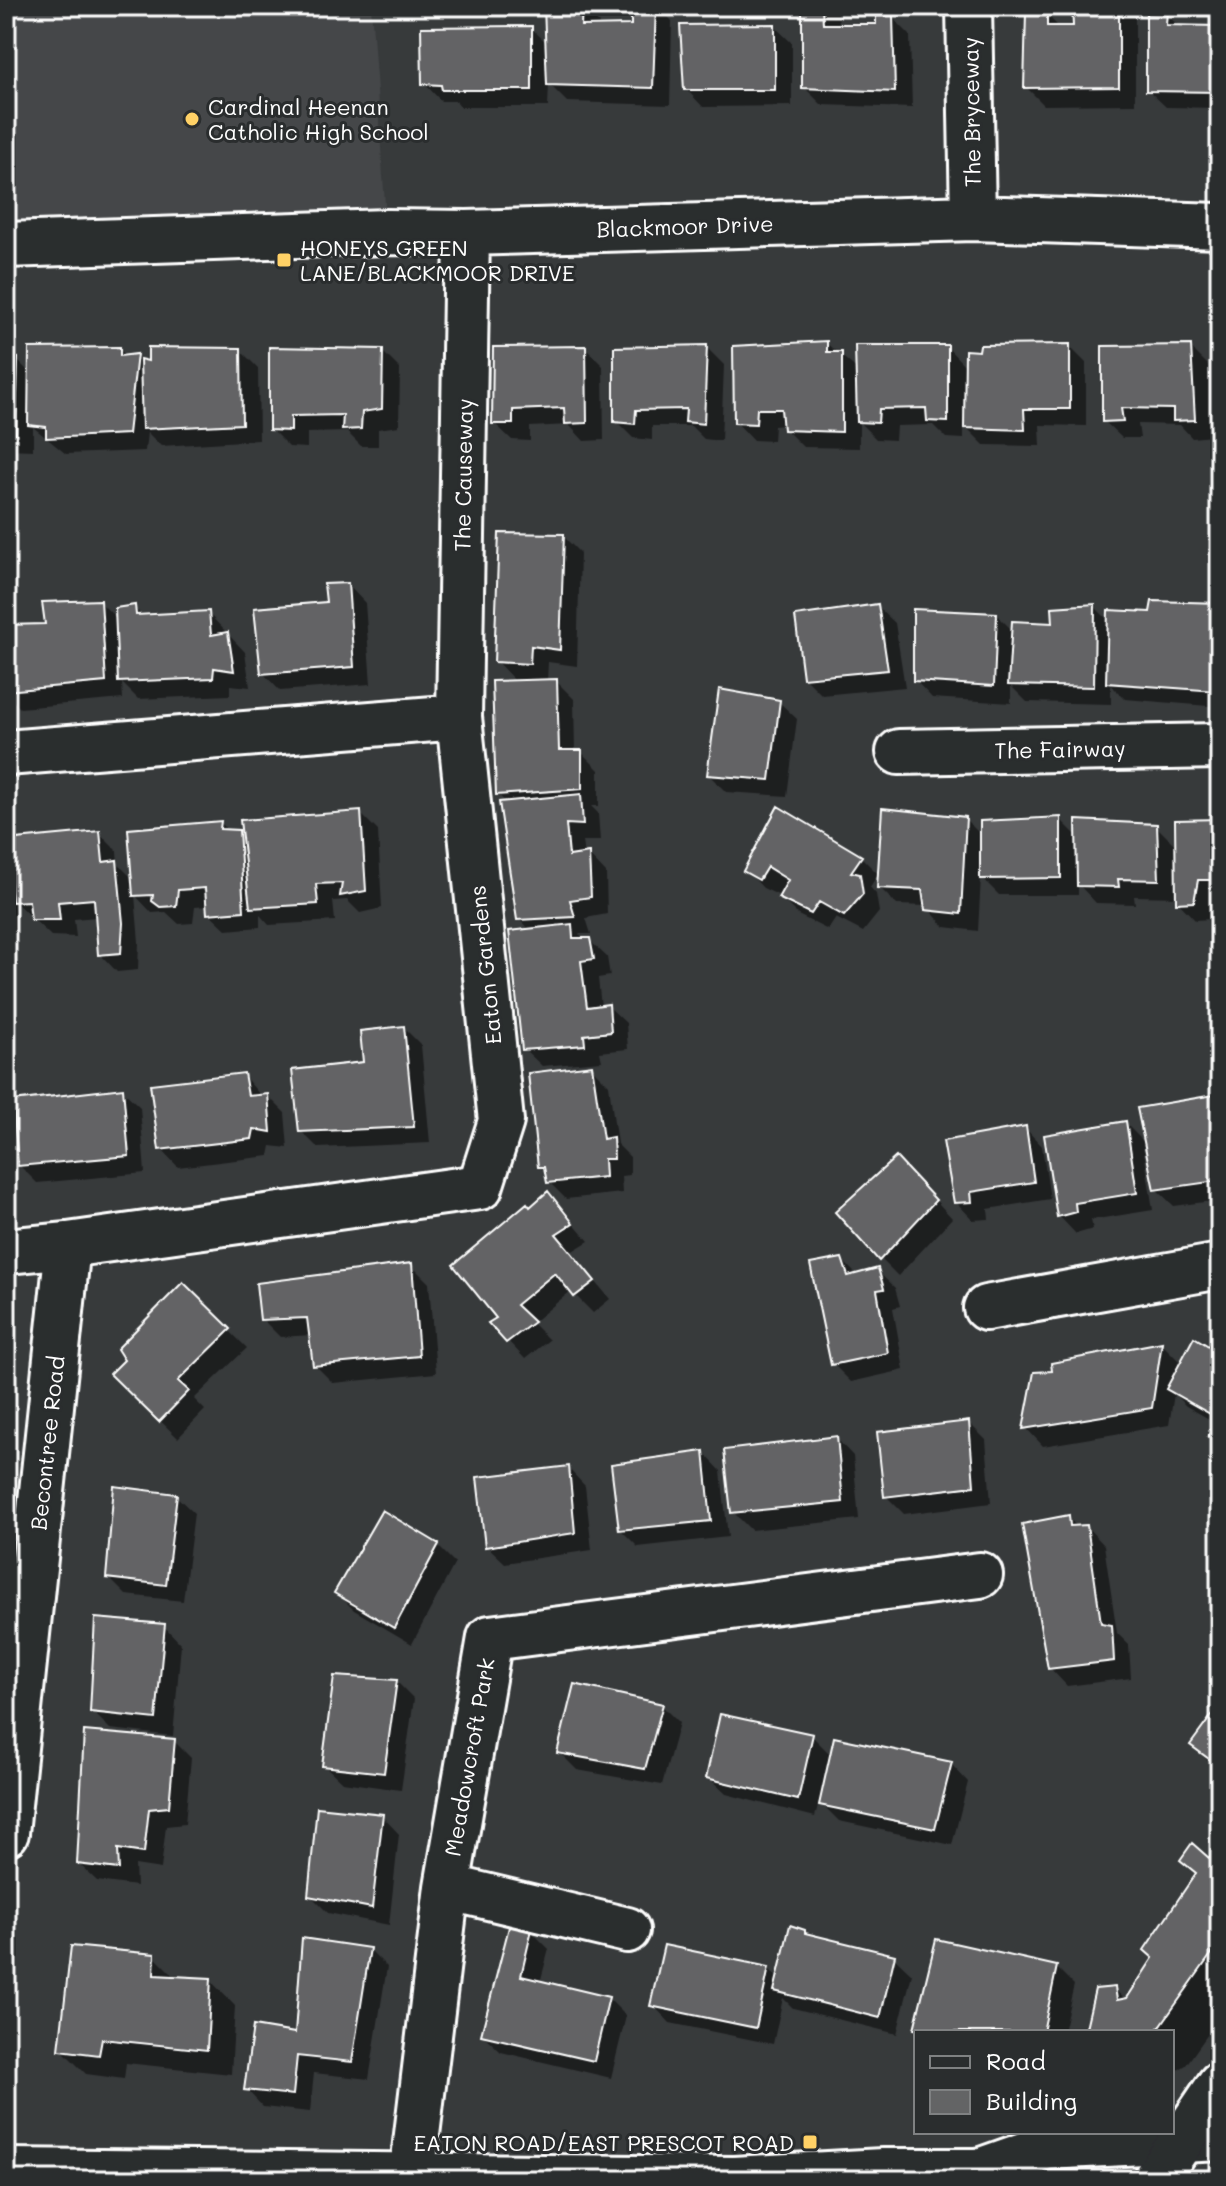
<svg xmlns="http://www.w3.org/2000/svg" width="1226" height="2186" font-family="Mali,sans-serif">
  <rect width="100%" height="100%" fill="#373a3b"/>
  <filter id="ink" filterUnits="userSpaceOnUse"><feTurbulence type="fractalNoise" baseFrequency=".0125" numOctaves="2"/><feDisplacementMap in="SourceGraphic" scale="16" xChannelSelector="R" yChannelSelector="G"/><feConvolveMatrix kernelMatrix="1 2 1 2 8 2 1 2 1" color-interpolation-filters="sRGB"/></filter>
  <g filter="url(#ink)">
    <path fill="#444748" d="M6 6H371L387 232 6 245Z"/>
    <path fill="#0007" d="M581 6 599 23 598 28 633 27V6H658L672 21 670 105 567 102 549 84 548 107H461L456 101H441L424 83 531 28 548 44Z
      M804 6H832L838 12 839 26H878L892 17 910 35 912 108 822 105 804 87Z
      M1074 6H1135V104L1044 105 1026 87 1046 14 1060 28H1075Z
      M1166 14 1180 27 1220 28V108L1166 107 1148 90Z
      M774 26 792 43V106L703 107 686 89Z
      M826 343 858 370 947 347 966 367 1069 346 1086 363V426L1040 425 1041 446 984 445 964 425V439L946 438 933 425 896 426 895 440 876 439 859 422V448L803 447 785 429V425L774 426 773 441 753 440 736 422Z
      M706 347 724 365 721 441 704 439 691 426H652V440L633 438 616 421Z
      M1190 347 1208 365 1212 436 1192 438 1180 425 1138 424 1140 438H1122L1104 421Z
      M585 348 603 366 604 440 584 441 569 425 530 427V441L512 440 494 423Z
      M119 349 127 357 136 356 150 364 240 350 258 368 259 440 161 446 147 432 145 451 66 454 33 427V450L6 449V358L9 361 17 360 31 374Z
      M382 351 400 369 399 426 378 429V446H361L347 432 307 433V448L289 447 271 429Z
      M563 536 580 553 577 666 548 662 547 682 556 681 574 699 575 752H581L599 770V806H591L598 813 600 841H582L584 856 589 855 606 873 607 914 586 918 591 934H579L585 940H589L607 957 610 976 598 978 601 1007 608 1006 626 1023 628 1049 600 1052 602 1061 542 1066 524 1049 530 931 519 919 506 803 498 794 517 683 496 661Z
      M348 585 365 603 371 684 280 691 263 673Z
      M100 602 118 620 134 608 143 616 208 613 245 652 250 687 230 685V695L138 699 122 683 123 699 20 708 6 694V627L47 626Z
      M1219 605 1220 707 1125 699 1111 685V704L1027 702 1011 686V703L932 698 915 680 997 615 1013 631 1055 625 1094 606 1110 622Z
      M877 606 895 623 905 687 822 695 805 678Z
      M779 702 797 719 787 796 726 792 709 775Z
      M779 809 861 857 878 874 870 887 876 894 879 912 863 932 836 918 828 930 798 915 778 895 763 888 746 870Z
      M360 813 378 831 382 908 360 913 347 900 333 901 335 921 269 925 260 915V927L227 930 209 913 208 906 195 907 193 923 179 924 166 912 152 913 135 895 139 942 138 970 117 972 100 954 97 917 74 919 76 937 51 936 14 901 18 941 6 942V855L10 859 99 833 117 851 118 864 134 880 221 823 230 832H238L244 838Z
      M965 819 982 836 1060 819 1078 837 1156 826 1177 847 1220 821V896H1215L1211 919 1195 920 1178 902V897L1134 896 1135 904 1096 903 1078 884V895H999L981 877 978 931 945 927 926 906 897 905 879 887Z
      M404 1028 421 1045 430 1143 318 1148 301 1131Z
      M591 1067 609 1085 617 1144 630 1157V1175L621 1176 622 1193 566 1199 549 1182 547 1174 540 1166Z
      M243 1075 261 1096H268L285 1113 288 1148 271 1146 269 1156 178 1167 161 1149Z
      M122 1090 140 1107 145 1173 37 1183 20 1166Z
      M1220 1096V1200L1174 1206 1156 1189Z
      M1125 1123 1146 1144 1143 1145 1153 1210 1091 1220 1093 1229 1076 1234 1059 1216Z
      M1025 1128 1042 1146 1050 1199 988 1209 989 1219 973 1220 956 1202Z
      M914 1177 952 1218 898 1276 881 1259Z
      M548 1193 589 1241 571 1252 610 1299 593 1313 571 1291 532 1323 549 1340 525 1359 508 1341 499 1318 531 1209Z
      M842 1260 857 1275 877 1271 895 1288 900 1306 893 1308 904 1370 851 1382 833 1364Z
      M412 1266 429 1283 436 1373 333 1383 315 1365 312 1335 280 1337 262 1319Z
      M183 1285 247 1348 194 1399 205 1410 178 1438 112 1374 127 1360Z
      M1162 1344 1179 1361 1177 1371 1220 1355V1445L1211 1436 1218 1424 1186 1406 1174 1394 1169 1425 1043 1446 1026 1428 1055 1373 1053 1365Z
      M969 1423 986 1440 991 1503 904 1514 886 1496Z
      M836 1438 853 1456 859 1519 751 1530 733 1512Z
      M704 1453 721 1471 728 1537 638 1547 621 1530Z
      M568 1468 585 1486 592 1550 505 1563 487 1546Z
      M176 1496 194 1513 183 1601 126 1595 108 1577Z
      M1068 1518 1079 1528 1087 1527 1104 1545 1117 1633 1129 1645 1131 1678 1067 1686 1050 1668Z
      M438 1546 455 1563 412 1644 354 1610 336 1592Z
      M164 1626 181 1644 173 1736 110 1729 92 1711Z
      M397 1682 414 1699 401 1790 342 1782 324 1765Z
      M662 1706 679 1723 662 1785 577 1770 559 1752Z
      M1220 1711V1773L1192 1745Z
      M812 1736 832 1756 951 1764 968 1782 952 1845 839 1821 819 1801 815 1817 726 1794 708 1777Z
      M174 1741 191 1758 185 1824 166 1826 161 1869 135 1865 136 1886 97 1881 79 1864Z
      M382 1816 399 1834 389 1925 328 1913 310 1895Z
      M1220 1846V2017L1186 2065 1172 2074V2032H1087L1114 1989 1126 2000 1155 1958 1198 1875 1182 1860 1209 1861Z
      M531 1931 549 1949 540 1983 608 1998 626 2016 611 2078 501 2052 483 2035Z
      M808 1936 894 1957 912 1974 897 2034 793 2008 783 1998 773 2044 670 2023 653 2005 768 1968 779 1979Z
      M370 1950 387 1967 369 2079 314 2073 310 2112 263 2107 246 2089 296 2036Z
      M154 1956 176 1978 210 1980 235 2006 231 2074 126 2063 124 2079 86 2074 61 2049Z
      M1056 1967 1074 1985 1063 2032H920L916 2028Z"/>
    <path fill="#636465" stroke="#fff" stroke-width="2" d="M544 6H582L581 26 631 25V6H656L653 88 547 85Z
      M802 6H822L823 24H876V16L893 15 895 92 802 88Z
      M1072 6H1119V87L1024 88 1026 13 1047 12V26H1073Z
      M1220 6V92L1146 91V13L1167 11 1166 25 1219 26Z
      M775 24V90H684L680 25Z
      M532 26V90H442L441 85 422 84 421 27Z
      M827 341V352H842V432L783 430 781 409H757L756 424 734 423 733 346Z
      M1070 344V409H1024L1025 430 964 428 965 350 979 351 980 345Z
      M707 345 704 424 685 422 686 409 636 410 635 424 614 422V347Z
      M855 345H948V422L927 421 926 408 879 409 878 423 857 422Z
      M1191 345 1195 420 1173 421V409L1121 408 1123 421 1102 422V346Z
      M586 346 587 423 565 424 564 408 513 410V424H492L493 347Z
      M120 347V356L137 354 128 434 46 438V427L28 425 29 348Z
      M148 347 241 348 242 424 142 429 140 359 148 361Z
      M269 347 383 349 382 409 362 412 361 429 342 430 343 415 291 416V431L269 430Z
      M18 358 16 433H6V360Z
      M499 533 564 534 560 650 531 646 530 664 494 662Z
      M348 583 354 667 261 674 254 608 326 602 324 584Z
      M101 600 106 682 6 691V625L45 624 42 602Z
      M1152 601 1220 603 1216 691 1106 683 1108 610 1150 612Z
      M878 604 888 670 803 678 795 616Z
      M1095 604 1094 687 1008 685 1012 621 1053 623 1052 607Z
      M135 605 136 615 209 611 211 635 228 632 234 671 214 668 213 678 118 682 115 608Z
      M913 609 997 613 994 686 913 681Z
      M557 679 559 750H582V789L496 795 492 681Z
      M719 689 780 700 770 780 707 775Z
      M581 794 583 825 566 824 569 856 589 853 591 897 570 900 575 917 517 920 499 802Z
      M778 806 862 856 851 872 860 874 863 894 844 916 819 902 811 914 778 898 788 880 767 867 759 880 743 871Z
      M882 808 966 817 961 914 925 910 922 890 877 888Z
      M361 811 366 891 340 896 342 883 316 884 318 904 250 908 240 820Z
      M1061 817V878L980 879V821Z
      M1220 819V880H1198L1194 902 1176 903 1175 820Z
      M1076 820 1157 824 1159 880 1118 879 1119 887 1077 886Z
      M221 821 220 829 239 830 244 911 207 914 205 888 178 890 176 906 160 907 152 901 153 895 133 896 128 829Z
      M100 831 103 862 117 860 123 923 121 953 98 955 94 899 58 902 60 920H31L29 901 12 902 6 840Z
      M572 924 573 938H590L594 959 581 961 587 1007 609 1004 611 1032 584 1035 585 1045 522 1050 509 931Z
      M404 1026 414 1127 299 1132 292 1070 363 1062 360 1031Z
      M592 1065 603 1139 613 1137 614 1159H604L605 1177 547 1183 544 1167H538L528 1073Z
      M244 1073 248 1096 268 1094 271 1132 254 1129 252 1139 159 1150 150 1084Z
      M123 1088 129 1156 18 1166 13 1101Z
      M1220 1094V1189L1218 1190 1216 1181 1154 1190 1137 1108Z
      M1126 1121 1137 1193 1075 1203 1076 1212 1057 1217 1044 1135Z
      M1026 1126 1034 1182 971 1192 972 1202 954 1203 943 1141Z
      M896 1157 936 1200 879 1261 835 1212Z
      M548 1191 573 1223 556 1234 595 1281 574 1297 555 1273 516 1305 534 1322 506 1343 488 1323 496 1318 453 1265 527 1203 530 1207Z
      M842 1258 848 1276 878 1268 884 1289 877 1290 888 1353 831 1365 810 1264Z
      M412 1263 419 1356 313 1366 307 1318 260 1320 256 1283Z
      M183 1282 231 1329 178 1381 189 1391 159 1422 110 1374 124 1360 117 1349Z
      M1194 1337 1220 1353V1442L1208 1436 1219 1419 1166 1389Z
      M1162 1342 1152 1408 1023 1429 1034 1372 1052 1371 1051 1363Z
      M969 1421 974 1486 884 1497 877 1432Z
      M837 1436 843 1502 731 1513 724 1450Z
      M704 1451 711 1521 619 1530 611 1464Z
      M569 1466 575 1533 485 1547 477 1477Z
      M114 1486 177 1494 166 1585 106 1578Z
      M382 1510 439 1544 394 1628 334 1593Z
      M1069 1515 1070 1526 1087 1525 1101 1623 1112 1625 1114 1661 1048 1669 1022 1524Z
      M95 1618 165 1624 156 1719 90 1712Z
      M334 1676 397 1680 384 1773 322 1766Z
      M574 1684 663 1704 645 1769 557 1753Z
      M1218 1707 1220 1708V1767L1190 1745Z
      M720 1714 813 1734 798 1800 706 1778Z
      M84 1731 175 1739 169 1807 149 1809 144 1853 118 1849 119 1869 77 1864Z
      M834 1737 952 1762 935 1829 819 1805Z
      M317 1807 383 1814 372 1908 308 1896Z
      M1192 1843 1209 1858 1220 1843V1942L1156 2032H1085L1095 1989 1115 1987 1117 2000 1127 1998 1153 1958 1144 1950 1196 1873 1180 1860Z
      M510 1923 532 1929 521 1976 609 1997 594 2061 481 2035Z
      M790 1925 805 1930V1933L895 1955 880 2018 774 1991Z
      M302 1938 370 1948 352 2062 297 2056 293 2095 244 2090 253 2026 295 2033Z
      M936 1939 1057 1966 1043 2032H928L914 2029Z
      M664 1945 769 1967 756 2028 650 2006Z
      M71 1946 155 1954 154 1975 211 1978 207 2050 102 2039 99 2055 59 2050Z"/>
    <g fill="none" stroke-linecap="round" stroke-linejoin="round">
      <g stroke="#fff" stroke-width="50">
        <path id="minor" d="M969 6 973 218
          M6 245 387 232 467 233 973 218 1220 226
          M899 752 1220 746
          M6 753 459 717
          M6 1251 68 1245 480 1187 501 1121 459 717 467 233
          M986 1308 1220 1266
          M6 1833 68 1245
          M447 1887 627 1930
          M6 2171 734 2179 883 2171H979L1047 2147 1220 2138
          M412 2176 447 1887 490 1638 980 1575"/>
      </g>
      <g stroke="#fff" stroke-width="50">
        <path id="trunk" d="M1155 2180 1220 2084"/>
      </g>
      <use href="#minor" stroke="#2a2d2e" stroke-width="44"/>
      <use href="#trunk" stroke="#2a2d2e" stroke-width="44"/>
    </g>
  </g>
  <g fill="#ffd166" stroke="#2a2d2e" stroke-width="3">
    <circle cx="192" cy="119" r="8"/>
    <rect x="276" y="252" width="16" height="16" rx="4"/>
    <rect x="802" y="2134" width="16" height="16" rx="4"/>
  </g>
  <g text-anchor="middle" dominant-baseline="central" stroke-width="6" stroke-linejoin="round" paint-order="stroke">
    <g font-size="22" fill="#fff" stroke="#2a2d2e" text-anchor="start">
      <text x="208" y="106">Cardinal Heenan<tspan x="208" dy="25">Catholic High School</tspan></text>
      <text x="300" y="247">HONEYS GREEN<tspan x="300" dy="25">LANE/BLACKMOOR DRIVE</tspan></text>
      <text x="794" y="2142" text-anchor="end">EATON ROAD/EAST PRESCOT ROAD</text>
    </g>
    <g font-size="22" fill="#fff" stroke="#2a2d2e">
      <text transform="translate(971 112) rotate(-91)">The Bryceway</text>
      <text transform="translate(685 226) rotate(-2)">Blackmoor Drive</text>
      <text transform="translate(463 475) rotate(-89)">The Causeway</text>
      <text transform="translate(1060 749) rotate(-1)">The Fairway</text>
      <text transform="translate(485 965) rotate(-96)">Eaton Gardens</text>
      <text transform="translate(47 1443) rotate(-84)">Becontree Road</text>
      <text transform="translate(469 1757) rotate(-80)">Meadowcroft Park</text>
    </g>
  </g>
  <rect width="1226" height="2186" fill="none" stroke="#2a2d2e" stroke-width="32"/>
  <rect x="16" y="16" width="1194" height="2154" fill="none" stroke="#fff" stroke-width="3" filter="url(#ink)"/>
  <rect x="914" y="2030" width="260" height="104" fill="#2a2d2e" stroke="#7f8182" stroke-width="2"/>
  <rect x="930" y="2056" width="40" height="12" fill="#2a2d2e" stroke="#7f8182" stroke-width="2"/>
  <text x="986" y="2070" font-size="24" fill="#ffffff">Road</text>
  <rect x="930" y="2090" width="40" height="24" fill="#636465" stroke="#7f8182" stroke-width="2"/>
  <text x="986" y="2110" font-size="24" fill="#ffffff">Building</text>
</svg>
